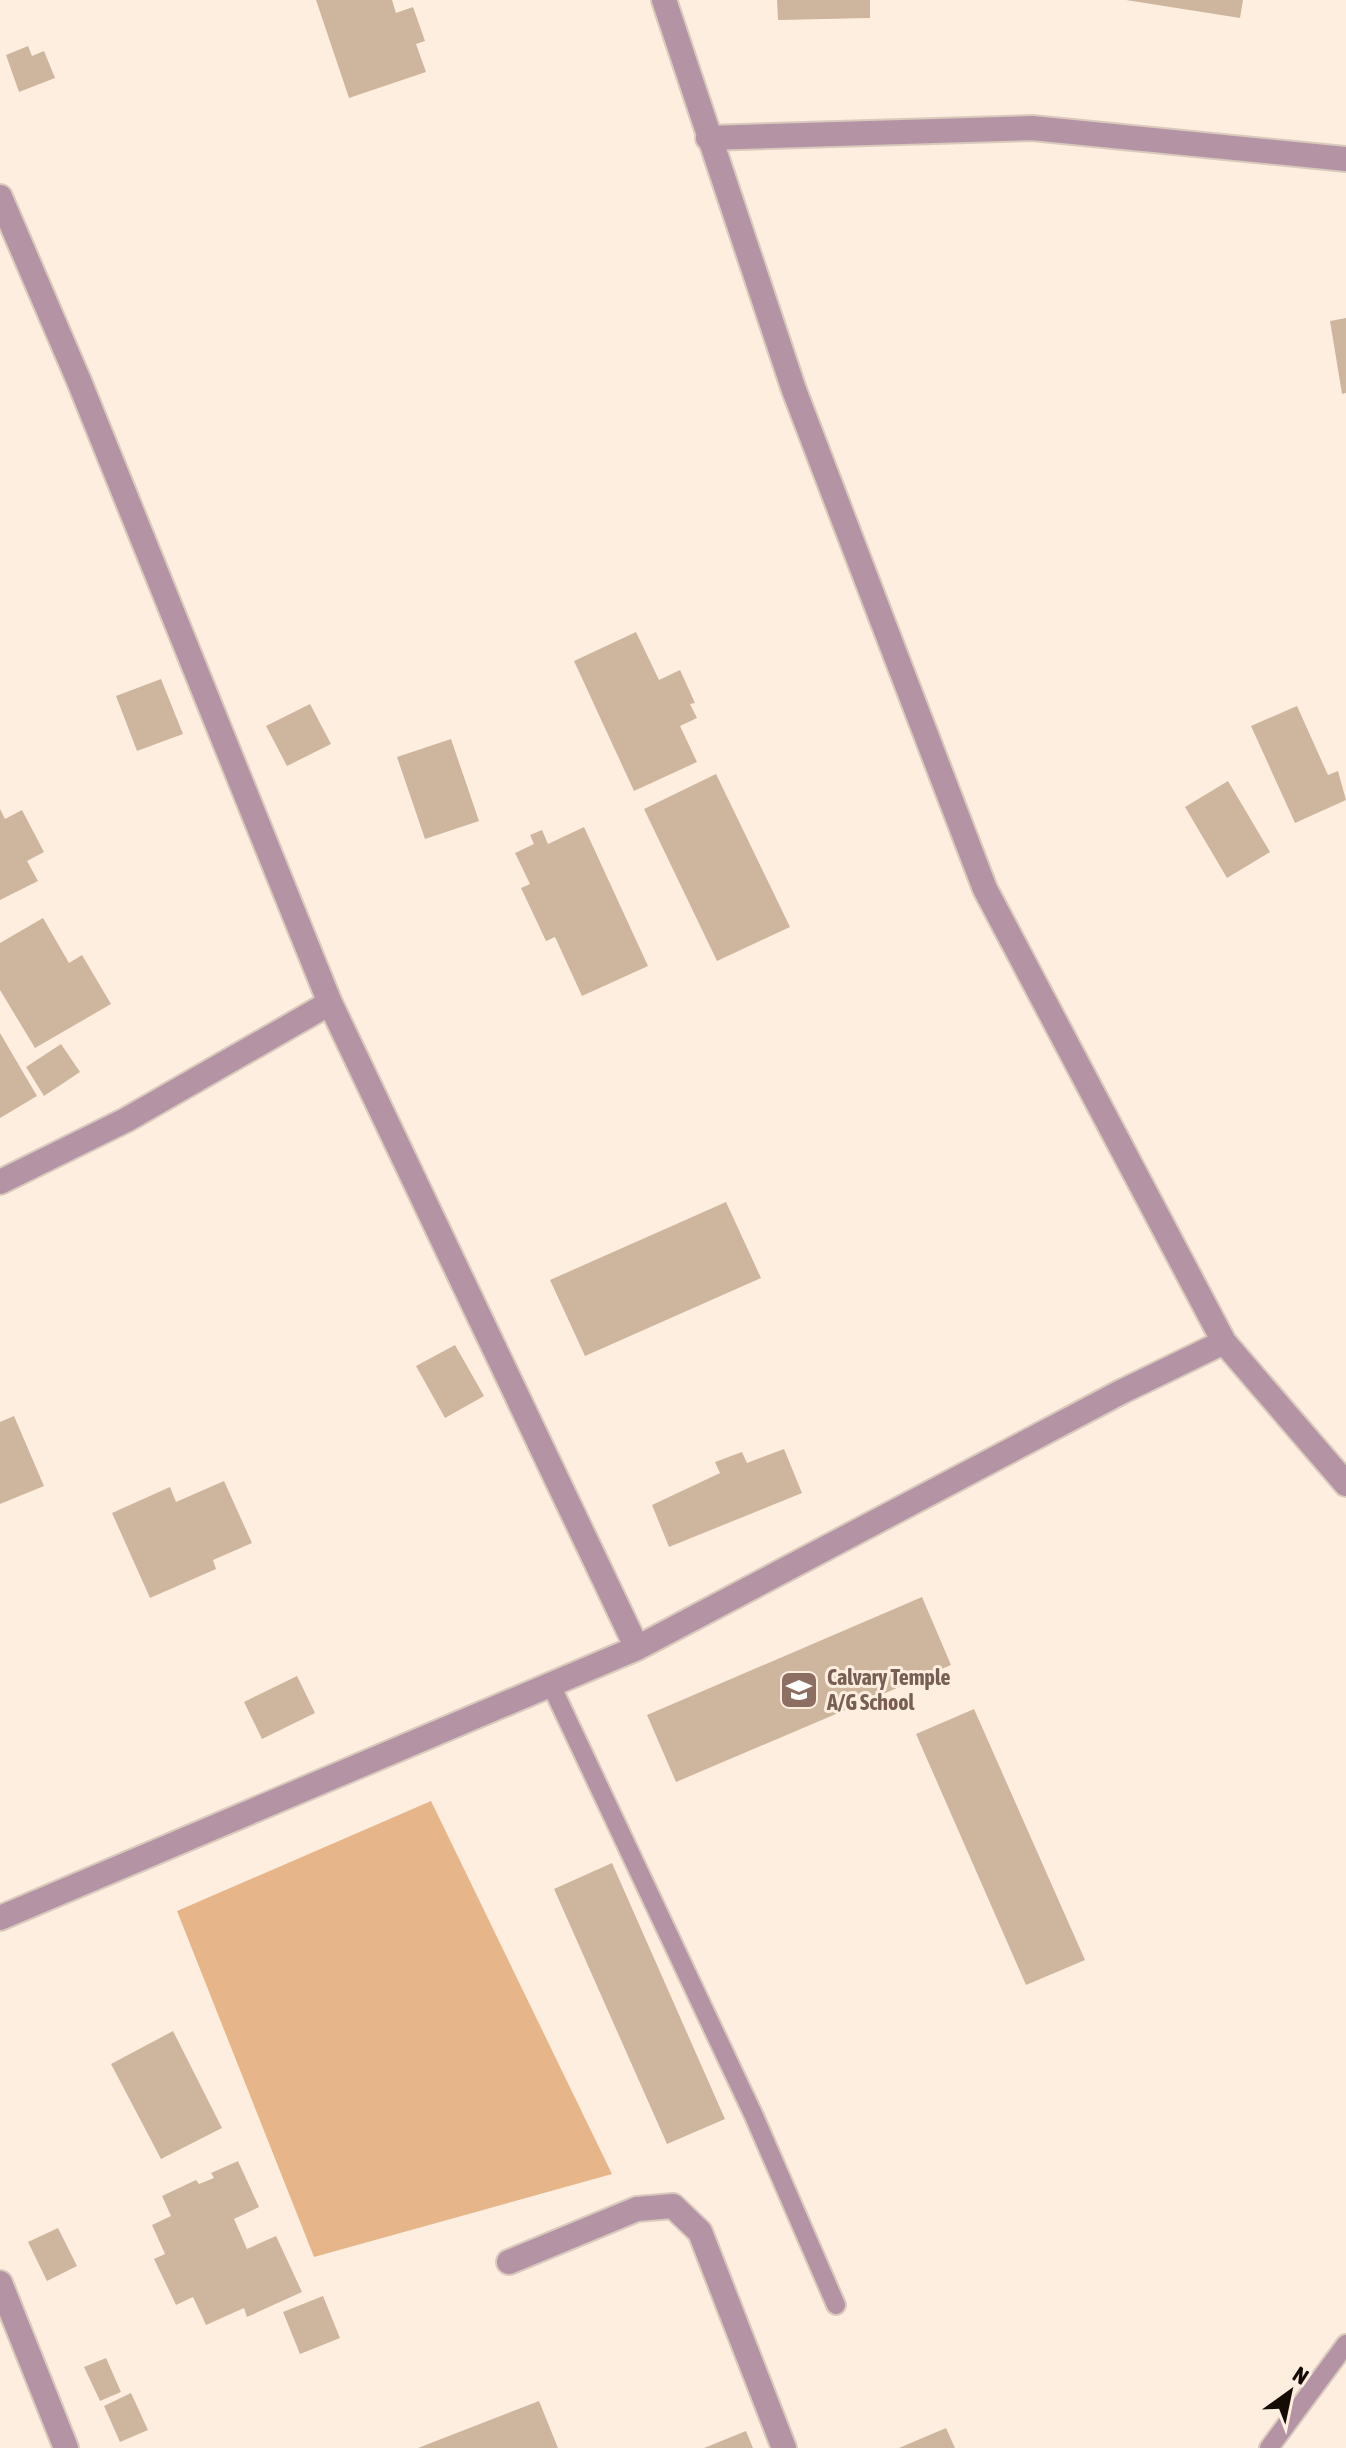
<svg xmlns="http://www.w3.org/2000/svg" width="1346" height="2448" font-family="'Asap Condensed',sans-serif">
  <rect width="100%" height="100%" fill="#feeee0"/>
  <path fill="#e6b68a" d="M431 1801 612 2174 314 2257 177 1911Z"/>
  <path fill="#ceb69e" d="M316 0H392L396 13 413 7 425 41 416 44 426 72 349 98Z
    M777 0H870V18L778 20Z
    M1126 0H1243L1240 18Z
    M28 46 32 56 44 51 55 78 19 92 6 55Z
    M1346 318V393L1342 394 1330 321Z
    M636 632 659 680 680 670 695 703 690 704 697 718 680 726 697 762 634 791 574 661Z
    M161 679 183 734 137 751 116 696Z
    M310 704 331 744 287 766 266 726Z
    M1297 706 1328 775 1338 771 1346 800 1295 823 1251 726Z
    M451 739 479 821 425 839 397 757Z
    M716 774 790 927 717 961 644 809Z
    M1228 781 1270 852 1227 878 1185 807Z
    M0 809 5 819 22 810 44 852 27 861 38 881 0 900Z
    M584 827 648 966 582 996 555 937 546 941 521 888 530 884 515 853 534 844 530 835 542 830 548 844Z
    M43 918 69 963 82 955 111 1004 35 1048 0 990V943Z
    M0 1033 37 1096 0 1118Z
    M61 1044 80 1072 44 1096 26 1067Z
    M726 1202 761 1278 585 1356 550 1280Z
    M455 1345 484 1396 445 1418 416 1366Z
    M14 1416 44 1486 0 1504V1422Z
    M784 1449 802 1493 669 1547 652 1505 720 1473 715 1462 742 1452 747 1463Z
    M224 1481 252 1543 213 1560 216 1569 150 1598 112 1513 170 1487 176 1502Z
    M922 1597 951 1665 676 1782 647 1715Z
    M297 1676 315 1713 262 1739 244 1702Z
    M974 1709 1085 1960 1026 1985 916 1734Z
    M612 1863 725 2119 667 2144 554 1889Z
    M173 2031 222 2128 161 2159 111 2064Z
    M238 2161 259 2207 234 2219 247 2249 276 2236 302 2292 247 2317 244 2308 206 2325 193 2297 176 2305 154 2259 165 2254 152 2225 171 2216 162 2196 196 2180 199 2184 214 2178 211 2173Z
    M58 2228 77 2266 47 2281 28 2242Z
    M323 2296 340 2338 300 2354 283 2312Z
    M106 2358 121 2392 100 2401 84 2367Z
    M131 2393 148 2430 120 2442 104 2406Z
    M539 2401 558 2448H418Z
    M946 2428 955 2448H899Z
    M746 2431 753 2448H704Z"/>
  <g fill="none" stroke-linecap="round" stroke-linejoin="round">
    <g stroke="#d9cabd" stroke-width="22">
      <path id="lane" d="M551 1685 754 2116 836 2305
        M1269 2448 1346 2344"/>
    </g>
    <g stroke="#d9cabd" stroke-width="28">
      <path id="street" d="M664 0 794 390 985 889 1224 1342 1346 1484
        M708 138 1032 128 1346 159
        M0 197 79 381 330 1003 637 1648
        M0 1182 126 1120 330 1003
        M0 1918 637 1648 1121 1392 1224 1342
        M509 2262 637 2209 673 2206 700 2232 784 2448
        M0 2283 66 2448"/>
    </g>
    <use href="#lane" stroke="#b494a4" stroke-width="18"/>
    <use href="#street" stroke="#b494a4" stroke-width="24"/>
  </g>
  <defs>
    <g id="school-square" transform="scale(2)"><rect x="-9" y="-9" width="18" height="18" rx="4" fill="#8d6e63" stroke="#feeee0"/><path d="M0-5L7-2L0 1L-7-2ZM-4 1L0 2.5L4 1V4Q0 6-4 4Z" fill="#fff"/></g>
  </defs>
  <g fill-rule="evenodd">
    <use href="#school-square" x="799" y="1690"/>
  </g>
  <g text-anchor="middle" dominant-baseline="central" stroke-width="6" stroke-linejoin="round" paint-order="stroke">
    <g font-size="22" font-weight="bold" fill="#785e54" stroke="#feeee0" text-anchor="start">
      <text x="827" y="1677">Calvary Temple<tspan x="827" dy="25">A/G School</tspan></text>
    </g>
  </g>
  <g transform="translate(1290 2392) rotate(33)" stroke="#feeee0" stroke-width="6" paint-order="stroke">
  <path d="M0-6L14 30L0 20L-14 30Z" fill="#140c05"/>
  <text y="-12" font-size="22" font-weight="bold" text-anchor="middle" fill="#140c05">N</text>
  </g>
</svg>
